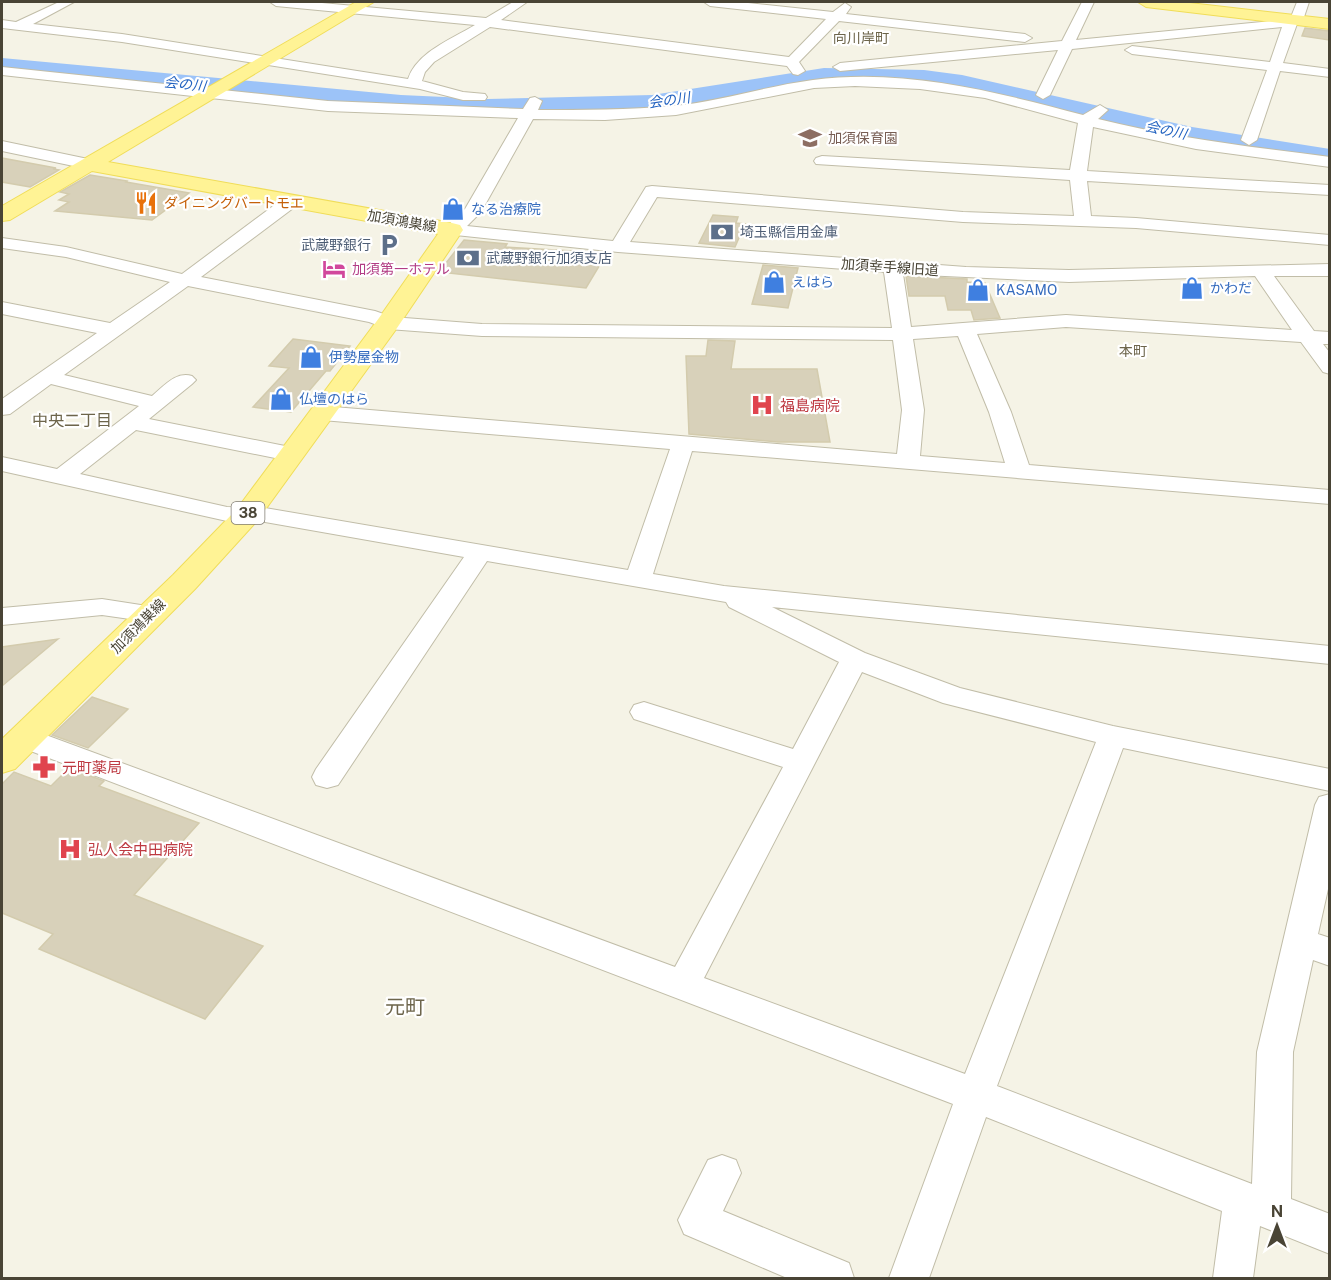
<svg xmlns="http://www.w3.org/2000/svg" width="1331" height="1280" font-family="'Public Sans','Noto Sans JP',sans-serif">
  <rect width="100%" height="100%" fill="#f5f3e6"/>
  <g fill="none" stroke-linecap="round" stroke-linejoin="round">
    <path fill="#9cc3f8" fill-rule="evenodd" d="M2 58 401 95 488 99 652 95 824 68 924 70 962 75 1192 127 1330 149V167L1192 145 962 91 924 86 824 84 652 111 488 115 401 111 2 74Z"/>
  </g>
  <path fill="#d8d1ba" stroke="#d3cbad" stroke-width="1.5" d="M1305 28 1329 31V40L1302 36Z
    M2 158 56 168 53 169 59 170 30 187 2 182Z
    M90 175 127 181 126 182 189 193 152 220 55 211 69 202 59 200 69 194 60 192Z
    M713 215 738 217 736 223 745 224 735 247 699 243Z
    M464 240 507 244 505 247 607 253 586 288 439 272Z
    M763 265 798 268 788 308 752 304Z
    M906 276 967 279V282L985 283 1000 318 974 320 971 310H948L945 296H909Z
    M293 339 350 346 330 371H326L291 412 253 407 289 368 269 366Z
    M708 340 735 341 731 369H817L830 442H778L689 434 686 356H706Z
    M58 639 2 686V647Z
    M92 697 128 709 88 748 52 735Z
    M69 768 104 781 99 786 199 823 134 895 263 946 205 1019 39 949 53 934 2 913V784L14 772 51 786Z"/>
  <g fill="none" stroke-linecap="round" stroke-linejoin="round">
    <g stroke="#c1bda8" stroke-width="2">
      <path id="minor" d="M59 2H74L33 24 122 34 408 79C417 52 452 39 475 25L276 6 270 2H311L486 18 513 2H527L501 20 789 57 826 19 710 6 704 2H739L833 12 845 3 851 7 846 14 1025 34 1032 38 1025 42 839 21 799 62 805 71 798 75 793 74 787 66 490 27 434 62 425 72 422 81 463 92 485 94 487 97 485 100H463L420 89 122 42 2 28V20L16 22Z
        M1082 2H1094L1076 40 1273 21 1291 17 1297 2H1309L1303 20 1297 24 1283 63 1330 69V77L1280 71 1257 140 1249 145 1241 140 1267 70 1132 54 1125 50 1132 46 1270 62 1282 27 1072 49 1050 95 1043 99 1036 95 1058 50 840 71 833 67 840 63 1062 41Z
        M2 67 328 101 523 109 530 98 535 97 542 101 538 110C583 110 629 110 674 106 721 101 767 86 813 80 905 68 996 92 1083 115L1100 105 1108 110 1098 119C1174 138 1252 147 1330 157V167L1196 149 1093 127 1087 171 1330 185V195L1087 181 1091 216 1136 218 1330 235V245L1136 228 963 222 657 197 630 242 966 267 1069 270 1330 264V276H1274L1314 331 1330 332V344H1323L1330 353V374L1323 372 1301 342 1066 327 977 334 1011 412 1029 465 1330 490V504L692 451 653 574 724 586 1330 646V664L772 607 865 653 960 688 1113 726 1330 769V791L1123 748 997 1086 1252 1184 1257 1052 1315 805 1319 797 1330 794V880L1318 934 1330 938V966L1313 960 1293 1052 1291 1199 1330 1214V1254L1260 1226 1253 1278H1213L1222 1211 986 1117 929 1278H889L953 1104 15 745 10 738 15 731 25 728 35 731 675 967 783 767 634 719 630 712 634 705 644 702 793 749 839 662 729 607 726 602 487 561 338 785 327 788 316 785 312 777 316 769 464 557 265 522 227 521 2 471V457L57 469 139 406 51 384 10 414 2 415V399L97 333 2 314V302L110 323 170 282 66 257 2 248V238L66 247 182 274 284 198H296L299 202 296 206 201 277 375 311 392 317 482 324 892 328 884 272 618 252 446 234 443 230 465 209 518 118 328 111 2 75ZM855 86 920 89 985 98 1078 123 1070 170 822 156 816 158 814 161 816 164 1070 180 1074 216 963 212 652 186 646 187 613 241 467 226 481 212 533 119 605 120 676 115 814 88ZM903 274 1069 282 1255 276 1292 330 1066 315 911 327ZM188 286 369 322 388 329 482 336 893 340 902 410 897 454 322 406 314 408 311 413 314 418 322 420 670 449 628 570 265 508 227 507 80 474 136 430 290 461 298 459 301 454 298 449 290 447 149 419 192 384 196 380 192 376C176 371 164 386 152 396L64 375ZM958 336 989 412 1005 463 920 456 924 410 913 339ZM862 672 943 703 1096 742 965 1074 704 978Z
        M2 141 88 159 96 164 88 169 2 151Z
        M102 599 160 608 164 614 160 620 151 622 102 615 2 625V608Z
        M722 1155 736 1160 741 1173 723 1211 849 1263 854 1278H787L684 1234 678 1220 708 1160Z"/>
    </g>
    <g stroke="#f0dd59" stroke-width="2">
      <path id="major" d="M356 2H374L108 162 452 223 460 225 463 230 397 328 257 521 195 589 15 769 2 773V739L173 575 237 509 379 318 438 234 92 171 10 220 2 221V206Z
        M1138 2H1181L1330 19V29L1146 7Z"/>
    </g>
    <use href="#minor" fill="#fff" fill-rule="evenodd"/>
    <use href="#major" fill="#fff395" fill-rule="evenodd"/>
  </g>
  <defs>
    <g id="school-bare" transform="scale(1.8)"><path d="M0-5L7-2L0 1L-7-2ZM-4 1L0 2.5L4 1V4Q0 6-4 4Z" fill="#8d6e63" stroke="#fff" stroke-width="2.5" paint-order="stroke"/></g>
    <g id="restaurant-bare" transform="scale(1.8)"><path d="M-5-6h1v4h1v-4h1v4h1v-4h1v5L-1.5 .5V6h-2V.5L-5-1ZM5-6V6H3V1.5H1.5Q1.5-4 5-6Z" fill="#e8710a" stroke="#fff" stroke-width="2.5" paint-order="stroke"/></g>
    <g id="shop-bare" transform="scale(1.8)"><path d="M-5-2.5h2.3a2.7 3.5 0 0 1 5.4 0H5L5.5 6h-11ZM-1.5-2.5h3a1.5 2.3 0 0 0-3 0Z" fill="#3f7fe0" stroke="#fff" stroke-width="2.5" paint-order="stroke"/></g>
    <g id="bank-bare" transform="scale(1.8)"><path d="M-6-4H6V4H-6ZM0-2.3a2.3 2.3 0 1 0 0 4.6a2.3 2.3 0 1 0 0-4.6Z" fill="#5c6f8a" stroke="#fff" stroke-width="2.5" paint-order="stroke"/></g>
    <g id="parking-bare" transform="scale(1.8)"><path d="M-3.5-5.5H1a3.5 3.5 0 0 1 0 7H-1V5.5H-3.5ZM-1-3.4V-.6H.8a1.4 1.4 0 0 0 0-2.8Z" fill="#5c6f8a" stroke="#fff" stroke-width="2.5" paint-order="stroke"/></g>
    <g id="hotel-bare" transform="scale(1.8)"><path d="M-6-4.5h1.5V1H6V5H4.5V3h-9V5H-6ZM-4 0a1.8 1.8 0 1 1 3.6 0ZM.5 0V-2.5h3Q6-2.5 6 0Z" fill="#d1479c" stroke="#fff" stroke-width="2.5" paint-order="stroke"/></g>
    <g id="hospital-bare" transform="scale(1.8)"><path d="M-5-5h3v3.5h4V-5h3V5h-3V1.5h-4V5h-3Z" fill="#e0444e" stroke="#fff" stroke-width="2.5" paint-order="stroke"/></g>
    <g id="pharmacy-bare" transform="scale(1.8)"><path d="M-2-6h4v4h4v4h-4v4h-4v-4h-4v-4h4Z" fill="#e0444e" stroke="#fff" stroke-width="2.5" paint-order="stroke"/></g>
  </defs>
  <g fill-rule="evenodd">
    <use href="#school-bare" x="810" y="138"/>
    <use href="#restaurant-bare" x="146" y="203"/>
    <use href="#shop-bare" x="453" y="209"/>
    <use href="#bank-bare" x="722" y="232"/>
    <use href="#parking-bare" x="389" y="245"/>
    <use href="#bank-bare" x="468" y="258"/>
    <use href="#hotel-bare" x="334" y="269"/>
    <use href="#shop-bare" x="774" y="282"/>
    <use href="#shop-bare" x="1192" y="288"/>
    <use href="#shop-bare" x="978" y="290"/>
    <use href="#shop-bare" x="311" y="357"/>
    <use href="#shop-bare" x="281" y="399"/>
    <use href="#hospital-bare" x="762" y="405"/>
    <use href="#pharmacy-bare" x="44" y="767"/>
    <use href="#hospital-bare" x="70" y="849"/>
  </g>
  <g text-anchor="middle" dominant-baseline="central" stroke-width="4.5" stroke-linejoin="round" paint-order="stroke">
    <g font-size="14" fill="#6d654b" stroke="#fff">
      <text x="861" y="38">向川岸町</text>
      <text x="1133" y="351">本町</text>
    </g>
    <g font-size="14" font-style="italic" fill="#2262c0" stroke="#fff">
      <text transform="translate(185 84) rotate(6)">会の川</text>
      <text transform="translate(669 100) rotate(-8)">会の川</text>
      <text transform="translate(1166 130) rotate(12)">会の川</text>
    </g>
    <g font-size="14" fill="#785e54" stroke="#fff" text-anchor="start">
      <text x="828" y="138">加須保育園</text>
    </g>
    <g font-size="14" fill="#c56008" stroke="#fff" text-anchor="start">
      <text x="164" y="203">ダイニングバートモエ</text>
    </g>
    <g font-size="14" fill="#366cbe" stroke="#fff" text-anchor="start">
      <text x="471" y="209">なる治療院</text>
      <text x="792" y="282">えはら</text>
      <text x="1210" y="288">かわだ</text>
      <text x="996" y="290">KASAMO</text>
      <text x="329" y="357">伊勢屋金物</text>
      <text x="299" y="399">仏壇のはら</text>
    </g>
    <g font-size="14" fill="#494435" stroke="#fff">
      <text transform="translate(402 221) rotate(10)">加須鴻巣線</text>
      <text transform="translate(890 267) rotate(4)">加須幸手線旧道</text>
      <text transform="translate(138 626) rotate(-45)">加須鴻巣線</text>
    </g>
    <g font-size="14" fill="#4e5e75" stroke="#fff" text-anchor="start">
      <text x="740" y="232">埼玉縣信用金庫</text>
      <text x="371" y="245" text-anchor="end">武蔵野銀行</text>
      <text x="486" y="258">武蔵野銀行加須支店</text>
    </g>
    <g font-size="14" fill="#b23c85" stroke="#fff" text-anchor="start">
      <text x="352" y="269">加須第一ホテル</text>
    </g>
    <rect fill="#fff" stroke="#807c72" stroke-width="1.5" x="231.5" y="502" width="33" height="22" rx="4.5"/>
    <g font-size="14" font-weight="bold" fill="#494435">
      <text x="248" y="513">38</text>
    </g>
    <g font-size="15" fill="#be3a42" stroke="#fff" text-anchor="start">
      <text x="780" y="405">福島病院</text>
      <text x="62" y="767">元町薬局</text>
      <text x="88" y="849">弘人会中田病院</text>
    </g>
    <g font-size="16" fill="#6d654b" stroke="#fff">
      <text x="72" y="420">中央二丁目</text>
    </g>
    <g font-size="20" fill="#6d654b" stroke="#fff">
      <text x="405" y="1007">元町</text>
    </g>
  </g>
  <rect width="1331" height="1280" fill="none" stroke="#494435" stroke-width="6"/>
  <g transform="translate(1277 1226)" stroke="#ffffff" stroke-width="4.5" paint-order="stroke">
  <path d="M0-4.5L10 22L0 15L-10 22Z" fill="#494435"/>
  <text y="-9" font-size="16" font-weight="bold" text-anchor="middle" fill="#494435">N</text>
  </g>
</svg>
